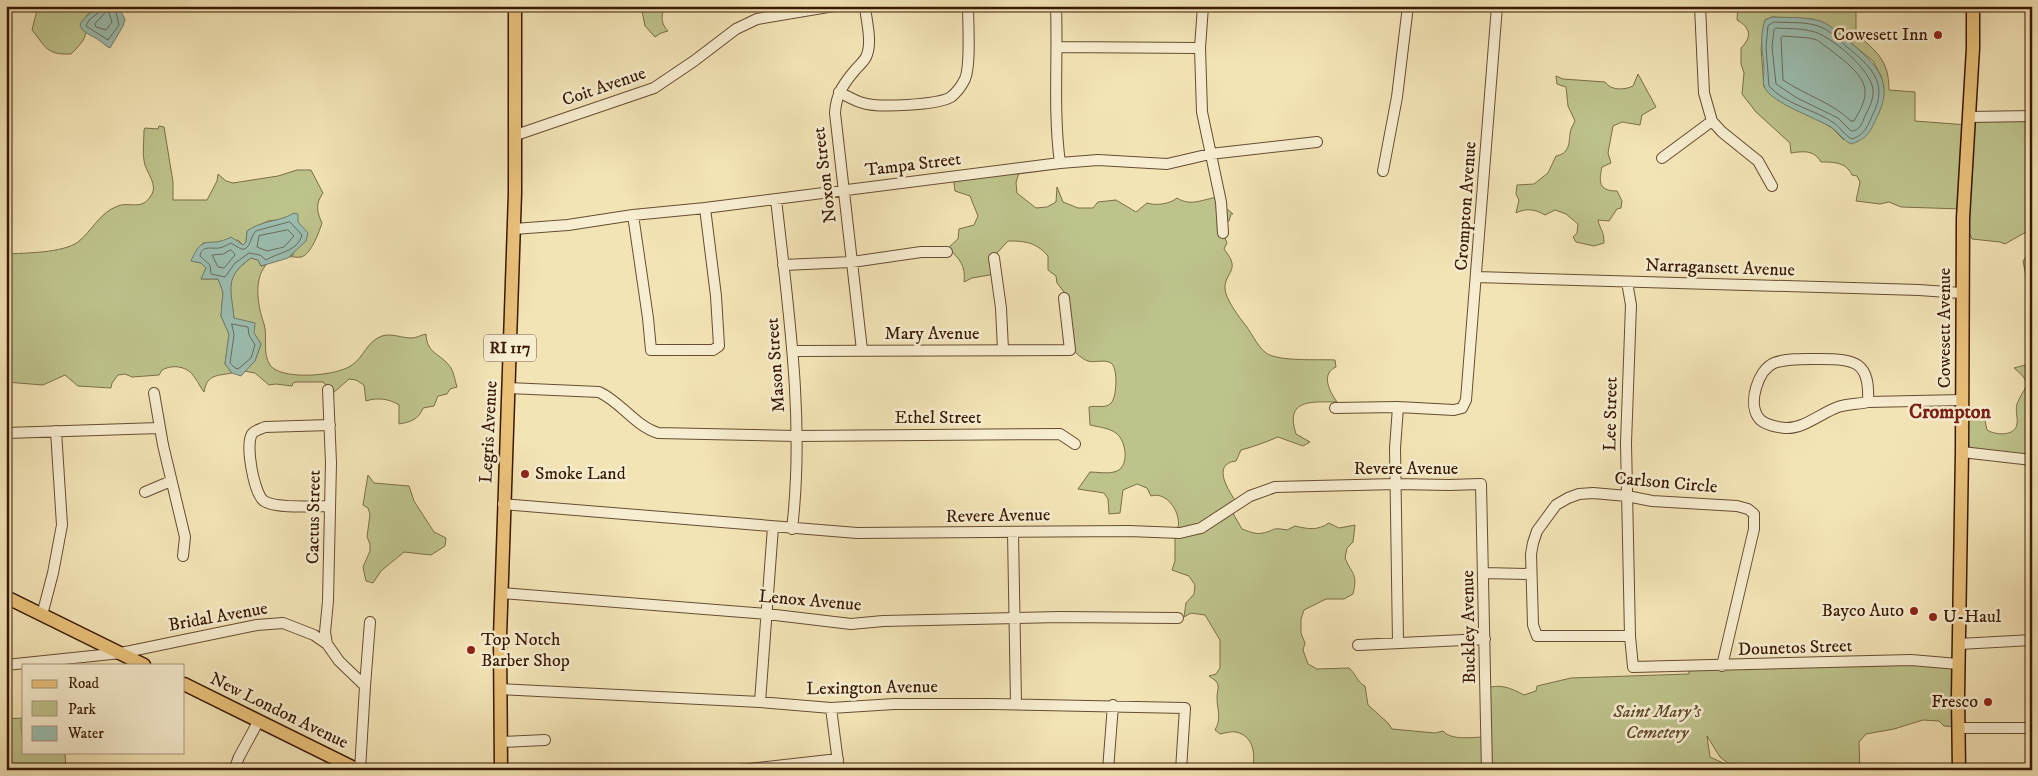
<svg xmlns="http://www.w3.org/2000/svg" width="2038" height="776" font-family="'IM FELL DW Pica',serif">
  <rect width="100%" height="100%" fill="#f3e4b6"/>
  <filter id="stains"><feTurbulence type="fractalNoise" baseFrequency=".004" numOctaves="4"/><feColorMatrix values="0 0 0 0 .2 0 0 0 0 .09 0 0 0 0 .02 0 0 0 .5 -.17"/></filter>
  <radialGradient id="worn" r=".72"><stop offset=".6" stop-color="#630" stop-opacity="0"/><stop offset="1" stop-color="#630" stop-opacity=".3"/></radialGradient>
  <path fill="#bec38c" stroke="#7b6e48" fill-rule="evenodd" d="M38 6H95L94 10 86 16C87 37 86 39 71 54 46 55 46 47 32 30Z
    M641 6H666C660 15 661 24 668 31L661 33 655 37 645 26Z
    M1738 6H1856V33C1876 52 1889 59 1889 90L1915 92V121L1968 125 1972 122 2032 120V234L2026 232 2005 244 2000 242 1972 239 1965 225 1962 209 1901 207 1889 202 1880 204 1856 201 1860 182 1857 176 1852 175C1846 162 1834 162 1821 162 1814 150 1804 151 1791 153L1790 143 1756 112 1742 94 1744 73 1741 64V48C1752 37 1751 28 1737 20ZM1772 17 1813 19 1845 38 1873 61 1881 76 1884 89 1844 140 1832 128 1764 87 1761 48 1765 20Z
    M1638 74 1656 107 1642 115 1640 125 1622 122 1613 126 1608 153 1611 163 1602 167C1599 181 1598 191 1617 191L1622 201 1621 208 1617 209 1609 221 1598 220C1600 230 1604 230 1604 243L1594 246 1576 242 1573 237 1577 233 1578 224 1566 214 1555 210 1545 215C1535 209 1526 208 1516 213L1519 200 1516 194 1517 185 1534 184 1548 173 1556 156C1572 153 1568 140 1571 129 1572 126 1574 124 1575 121L1568 106 1566 87 1557 84 1556 76 1563 79 1605 82C1611 91 1625 90 1633 86Z
    M159 126 164 127 173 182V200H207L217 181 218 174 226 181 233 183 278 176 297 170H311L323 193C315 204 317 212 322 223 319 232 311 255 301 257 297 258 293 256 288 257L293 255 298 222 294 213 285 219 268 221 247 231 246 242 243 245 238 240 221 243H203L192 261 201 263 206 268 201 279H218L223 292 221 316 229 334 225 364 232 373C217 376 207 374 204 392 200 387 199 383 195 378 188 366 173 364 162 370L159 375 132 377 125 374 118 375 112 383 111 388 78 386 65 375 43 385 6 382V254C25 253 63 253 78 242 92 231 100 212 118 206 130 201 142 212 152 194 157 185 148 174 145 165 142 155 144 141 144 130L145 128 158 129Z
    M1020 168 1016 183 1017 193 1036 208 1047 207 1056 202 1057 187 1063 202 1078 208H1093L1098 202 1116 200 1136 212 1147 203C1156 206 1170 204 1177 198 1191 207 1203 199 1218 197L1221 204 1233 214H1231L1229 221 1224 224 1223 233 1227 243 1224 249C1227 253 1231 258 1232 263 1234 272 1224 278 1225 288 1225 298 1237 314 1243 322 1251 331 1256 345 1266 353 1279 362 1319 359 1335 360L1336 367C1320 374 1330 392 1337 402 1313 402 1284 398 1296 434L1310 442 1303 446 1278 437C1266 442 1253 447 1241 450L1236 461C1210 464 1230 493 1237 503L1231 510 1242 529C1248 531 1256 535 1263 533 1277 530 1270 527 1287 530L1295 526C1308 529 1317 531 1329 523L1339 528 1355 525 1353 542 1347 548 1345 558C1352 575 1358 573 1353 594L1344 599H1326L1304 610 1301 619V633L1305 643 1303 650 1308 664 1317 669 1349 668C1355 673 1358 683 1365 686L1368 705 1388 723 1392 729 1435 733 1443 731C1452 741 1471 737 1485 737V689C1499 683 1511 688 1524 695L1536 691 1537 686 1571 678 1689 674V667L1959 664 1960 727 1944 726 1939 721 1923 720 1894 729 1866 734 1859 742 1860 770H1252C1256 755 1254 736 1236 732 1232 731 1225 733 1220 734L1215 730C1222 718 1217 710 1217 697 1217 691 1220 686 1216 681 1214 679 1211 678 1209 676L1216 674 1220 668V640L1205 615 1191 613 1184 617 1186 603 1194 594 1195 585 1189 576 1172 570 1175 561V534C1186 520 1169 490 1151 496L1147 488 1137 484 1123 490 1120 513 1109 514 1108 499 1104 493 1078 489 1090 472C1097 472 1107 474 1114 472 1130 469 1127 441 1116 433 1109 428 1099 427 1090 425L1089 407C1096 405 1106 409 1111 403 1117 398 1118 367 1111 363 1104 359 1095 363 1088 361 1082 359 1076 353 1072 349L1064 292 1057 283 1056 276 1048 270V256C1036 242 1025 241 1008 241L996 254 995 274 972 278 964 282C966 266 960 259 948 248L958 239 959 229 974 225 978 216 970 196 955 191 953 176ZM1707 736 1720 757 1734 768 1710 757Z
    M2032 253V288L2028 286 2023 261 2027 255Z
    M251 258 258 260 261 266 266 265C253 280 258 307 264 324 268 337 262 353 270 365 281 381 338 376 352 365 364 357 367 341 382 336 392 333 401 338 412 338 416 338 421 335 426 334 427 355 441 353 451 368 454 373 455 381 457 387L450 389 447 394 438 396 434 406 423 408C419 419 411 422 399 424V405C390 399 377 397 366 401L364 385 356 380 349 379 333 393 323 382H296L293 383 292 386 276 384 269 385 255 373 244 371 255 361 261 344 254 333 234 319C231 288 223 278 251 258Z
    M2032 360V461L1963 453 1962 412 1983 411 1987 430C1995 435 2015 437 2017 424 2018 418 2015 410 2017 404 2024 386 2035 385 2014 368L2029 364Z
    M368 475 374 483 409 486 414 501 434 532 446 538 445 546 431 555 404 552 381 571 373 583 366 581 363 567 370 551V544L367 537 370 514 368 508 363 505Z
    M22 718C19 725 24 742 24 752H65L66 770H6V719Z"/>
  <path fill="#9bbeb1" stroke="#737c6b" d="M95 6H124L121 12 125 19 123 26 110 48C105 46 105 44 100 41 93 35 85 35 80 26 82 16 93 15 95 6Z
    M1772 17C1789 18 1810 16 1825 23 1834 28 1842 36 1850 42 1874 63 1895 80 1878 115 1870 131 1869 138 1851 144 1843 140 1838 132 1831 127 1816 118 1772 103 1765 88 1762 83 1764 75 1764 69 1763 53 1759 36 1765 20Z
    M294 213 298 214V222L308 233 306 241 288 258 261 266 258 260 251 258C224 277 231 288 234 318L255 323 254 333 261 344 255 361 241 376 232 373 225 364 229 334 221 316 223 292 218 279H201L206 268 201 263 191 261C203 232 209 249 231 237L243 245 246 242 247 231C262 220 280 222 294 213Z"/>
  <g fill="none" stroke-linecap="round" stroke-linejoin="round">
    <path stroke="#6a6c5a" stroke-width="1" d="M99 6 98 13 89 20 86 26 108 40 119 25 116 12 119 6
      M108 10 112 22 106 30 96 27 95 24Z
      M1774 22C1789 23 1809 21 1823 28 1832 32 1840 41 1847 47 1870 66 1889 82 1873 114 1868 125 1865 135 1852 139 1844 135 1841 128 1834 123 1816 110 1784 104 1769 86L1766 47 1768 26Z
      M1776 28C1787 29 1800 28 1811 31 1829 34 1872 70 1873 90 1874 99 1869 108 1865 116 1862 123 1860 131 1851 131L1838 118 1797 98 1776 84 1772 47 1774 30Z
      M1783 36 1809 38 1817 40C1831 51 1865 72 1865 91 1866 101 1859 112 1854 121H1851C1833 103 1805 95 1783 80L1781 38Z
      M290 222 302 235C297 252 279 252 266 260L260 255 249 253 235 263 225 277 211 274 210 265 200 256C202 245 210 249 219 248 224 247 227 245 231 243L241 249H245C252 244 250 236 256 231Z
      M288 230 294 236 284 247 267 251 257 247 259 236Z
      M231 250 234 253 235 255 224 268 218 267 212 255 223 254Z
      M232 324 248 327 249 335 255 345 251 358 238 369 235 368 230 363 234 335Z"/>
    <g stroke="#674c30" stroke-width="12">
      <path id="minor" d="M1056 6C1058 59 1053 111 1060 163
        M1203 6 1200 48 1202 112 1221 202 1223 233
        M1700 6 1704 93 1712 121 1722 132 1758 161 1772 186
        M1057 47 1200 48
        M839 92C847 96 855 101 863 103 878 108 938 105 951 97 956 93 962 85 965 79 971 65 968 23 968 6
        M1969 117 2032 116
        M516 135 654 88 694 61 736 29 757 19 834 6
        M1662 158 1712 121
        M1383 171 1397 97 1408 6
        M776 199C788 308 805 419 792 529
        M633 215 648 318 651 350H713L719 346 716 296 705 208
        M514 229 568 225 633 215 705 208 1060 163 1098 160 1167 164 1210 154 1317 142
        M994 258 1001 308 1003 350
        M783 265 852 262 921 252H947
        M1477 277 1919 290 1961 293
        M1627 282 1631 305 1626 443 1630 636 1633 667 1911 660 1958 664
        M862 350 835 113C836 94 844 83 856 69 860 65 864 61 866 57 873 43 866 20 865 6
        M793 351 1070 350 1064 298
        M1820 359C1856 359 1870 362 1868 402 1859 404 1847 404 1838 407 1821 413 1804 429 1785 428 1776 427 1763 425 1758 417 1748 402 1758 370 1774 363 1788 358 1806 359 1820 359Z
        M508 388 599 392C621 402 635 426 658 433L796 436 1060 434 1075 444
        M154 393 163 445 185 537 183 556
        M1868 402 1962 400
        M1335 408 1398 407 1454 410 1462 408 1466 400 1497 6
        M6 433 159 428
        M1962 452 2032 460
        M145 492 171 481
        M503 504 857 533 1129 531 1180 533 1201 528 1250 496 1275 487 1396 484 1449 485 1481 484 1487 770
        M329 506C313 506 276 509 264 501 254 494 245 445 252 434 255 430 261 429 265 427L330 425
        M1013 532 1016 704
        M1484 573 1531 574
        M501 593 767 614 851 624 883 621 1060 617 1178 618
        M42 615 53 573 62 525 56 431
        M1630 636H1537L1533 625 1531 554 1533 543 1537 531 1556 505 1568 498 1579 494 1593 493 1627 496 1652 501 1737 506 1748 509 1754 514V529L1722 666
        M1398 642 1395 448 1398 407
        M327 644 325 632 328 601 331 463 328 390
        M1959 644 2032 640
        M1358 645 1485 639
        M6 665 121 653 257 625 283 623 314 635 327 644 339 661 365 686 360 770
        M365 686 370 622
        M500 689 760 702 831 708 894 704H991L1185 708 1181 770
        M760 702 773 527
        M831 708 839 770
        M1958 728H2032
        M501 742 545 740
        M234 770 239 757 258 722
        M740 770 838 759
        M1108 770 1113 705"/>
    </g>
    <g stroke="#381903" stroke-width="15">
      <path id="major" d="M6 597 144 665
        M184 684 358 770
        M501 770 500 637 515 193V6
        M1959 770 1958 696 1962 452 1963 218 1973 48V6"/>
    </g>
    <use href="#minor" stroke="#f7edd0" stroke-width="10"/>
    <use href="#major" stroke="#eac27b" stroke-width="12"/>
  </g>
  <g fill="#8f2418" stroke="#f7edd0" stroke-width="2">
    <circle cx="1938" cy="35" r="5"/>
    <circle cx="525" cy="474" r="5"/>
    <circle cx="1914" cy="611" r="5"/>
    <circle cx="1933" cy="617" r="5"/>
    <circle cx="471" cy="650" r="5"/>
    <circle cx="1988" cy="702" r="5"/>
  </g>
  <g text-anchor="middle" dominant-baseline="central" stroke-width="5" stroke-linejoin="round" paint-order="stroke">
    <rect fill="#f7edd0" stroke="#715940" stroke-width="1" x="484" y="334.5" width="52" height="27" rx="4"/>
    <g font-size="16" font-weight="bold" fill="#381903">
      <text x="510" y="348">RI 117</text>
    </g>
    <g font-size="18" fill="#381903" stroke="#f7edd0" text-anchor="end">
      <text x="1928" y="35">Cowesett Inn</text>
      <text x="535" y="474" text-anchor="start">Smoke Land</text>
      <text x="1904" y="611">Bayco Auto</text>
      <text x="1943" y="617" text-anchor="start">U-Haul</text>
      <text x="481" y="640" text-anchor="start">Top Notch<tspan x="481" dy="21">Barber Shop</tspan></text>
      <text x="1978" y="702">Fresco</text>
    </g>
    <g font-size="18" fill="#381903" stroke="#f7edd0">
      <text transform="translate(604 87) rotate(-19)">Coit Avenue</text>
      <text transform="translate(913 165) rotate(-7)">Tampa Street</text>
      <text transform="translate(825 175) rotate(-97)">Noxon Street</text>
      <text transform="translate(1466 206) rotate(-86)">Crompton Avenue</text>
      <text transform="translate(1720 268) rotate(2)">Narragansett Avenue</text>
      <text transform="translate(1945 328) rotate(-90)">Cowesett Avenue</text>
      <text x="932" y="334">Mary Avenue</text>
      <text transform="translate(776 365) rotate(-94)">Mason Street</text>
      <text transform="translate(1611 414) rotate(-89)">Lee Street</text>
      <text x="938" y="418">Ethel Street</text>
      <text transform="translate(489 432) rotate(-87)">Legris Avenue</text>
      <text x="1406" y="469">Revere Avenue</text>
      <text transform="translate(1666 483) rotate(5)">Carlson Circle</text>
      <text transform="translate(998 516) rotate(-1)">Revere Avenue</text>
      <text transform="translate(314 517) rotate(-89)">Cactus Street</text>
      <text transform="translate(810 601) rotate(5)">Lenox Avenue</text>
      <text transform="translate(218 617) rotate(-10)">Bridal Avenue</text>
      <text transform="translate(1469 627) rotate(-91)">Buckley Avenue</text>
      <text transform="translate(1795 648) rotate(-2)">Dounetos Street</text>
      <text transform="translate(872 688) rotate(-1)">Lexington Avenue</text>
      <text transform="translate(279 711) rotate(26)">New London Avenue</text>
    </g>
    <g font-size="18" font-style="italic" fill="#604c2c" stroke="#f7edd0">
      <text x="1657" y="712">Saint Mary's<tspan x="1657" dy="21">Cemetery</tspan></text>
    </g>
    <g font-size="20" font-weight="bold" fill="#7a1f14" stroke="#f7edd0">
      <text x="1950" y="412">Crompton</text>
    </g>
  </g>
  <rect width="2038" height="776" fill="none" stroke="#f3e4b6" stroke-width="25"/>
  <rect x="8" y="8" width="2023" height="761" fill="none" stroke="#381903" stroke-width="2.5"/>
  <rect x="12" y="12" width="2013" height="751" fill="none" stroke="#381903"/>
  <rect x="22" y="664" width="162" height="90" fill="#f7edd0" stroke="#ab987e"/>
  <rect x="32" y="680" width="25" height="8" fill="#eac27b" stroke="#ab987e"/>
  <text x="68" y="688" font-size="15" fill="#381903">Road</text>
  <rect x="32" y="701" width="25" height="15" fill="#bec38c" stroke="#ab987e"/>
  <text x="68" y="714" font-size="15" fill="#381903">Park</text>
  <rect x="32" y="726" width="25" height="15" fill="#9bbeb1" stroke="#ab987e"/>
  <text x="68" y="738" font-size="15" fill="#381903">Water</text>
  <rect width="100%" height="100%" filter="url(#stains)"/>
  <rect width="100%" height="100%" fill="url(#worn)"/>
</svg>
